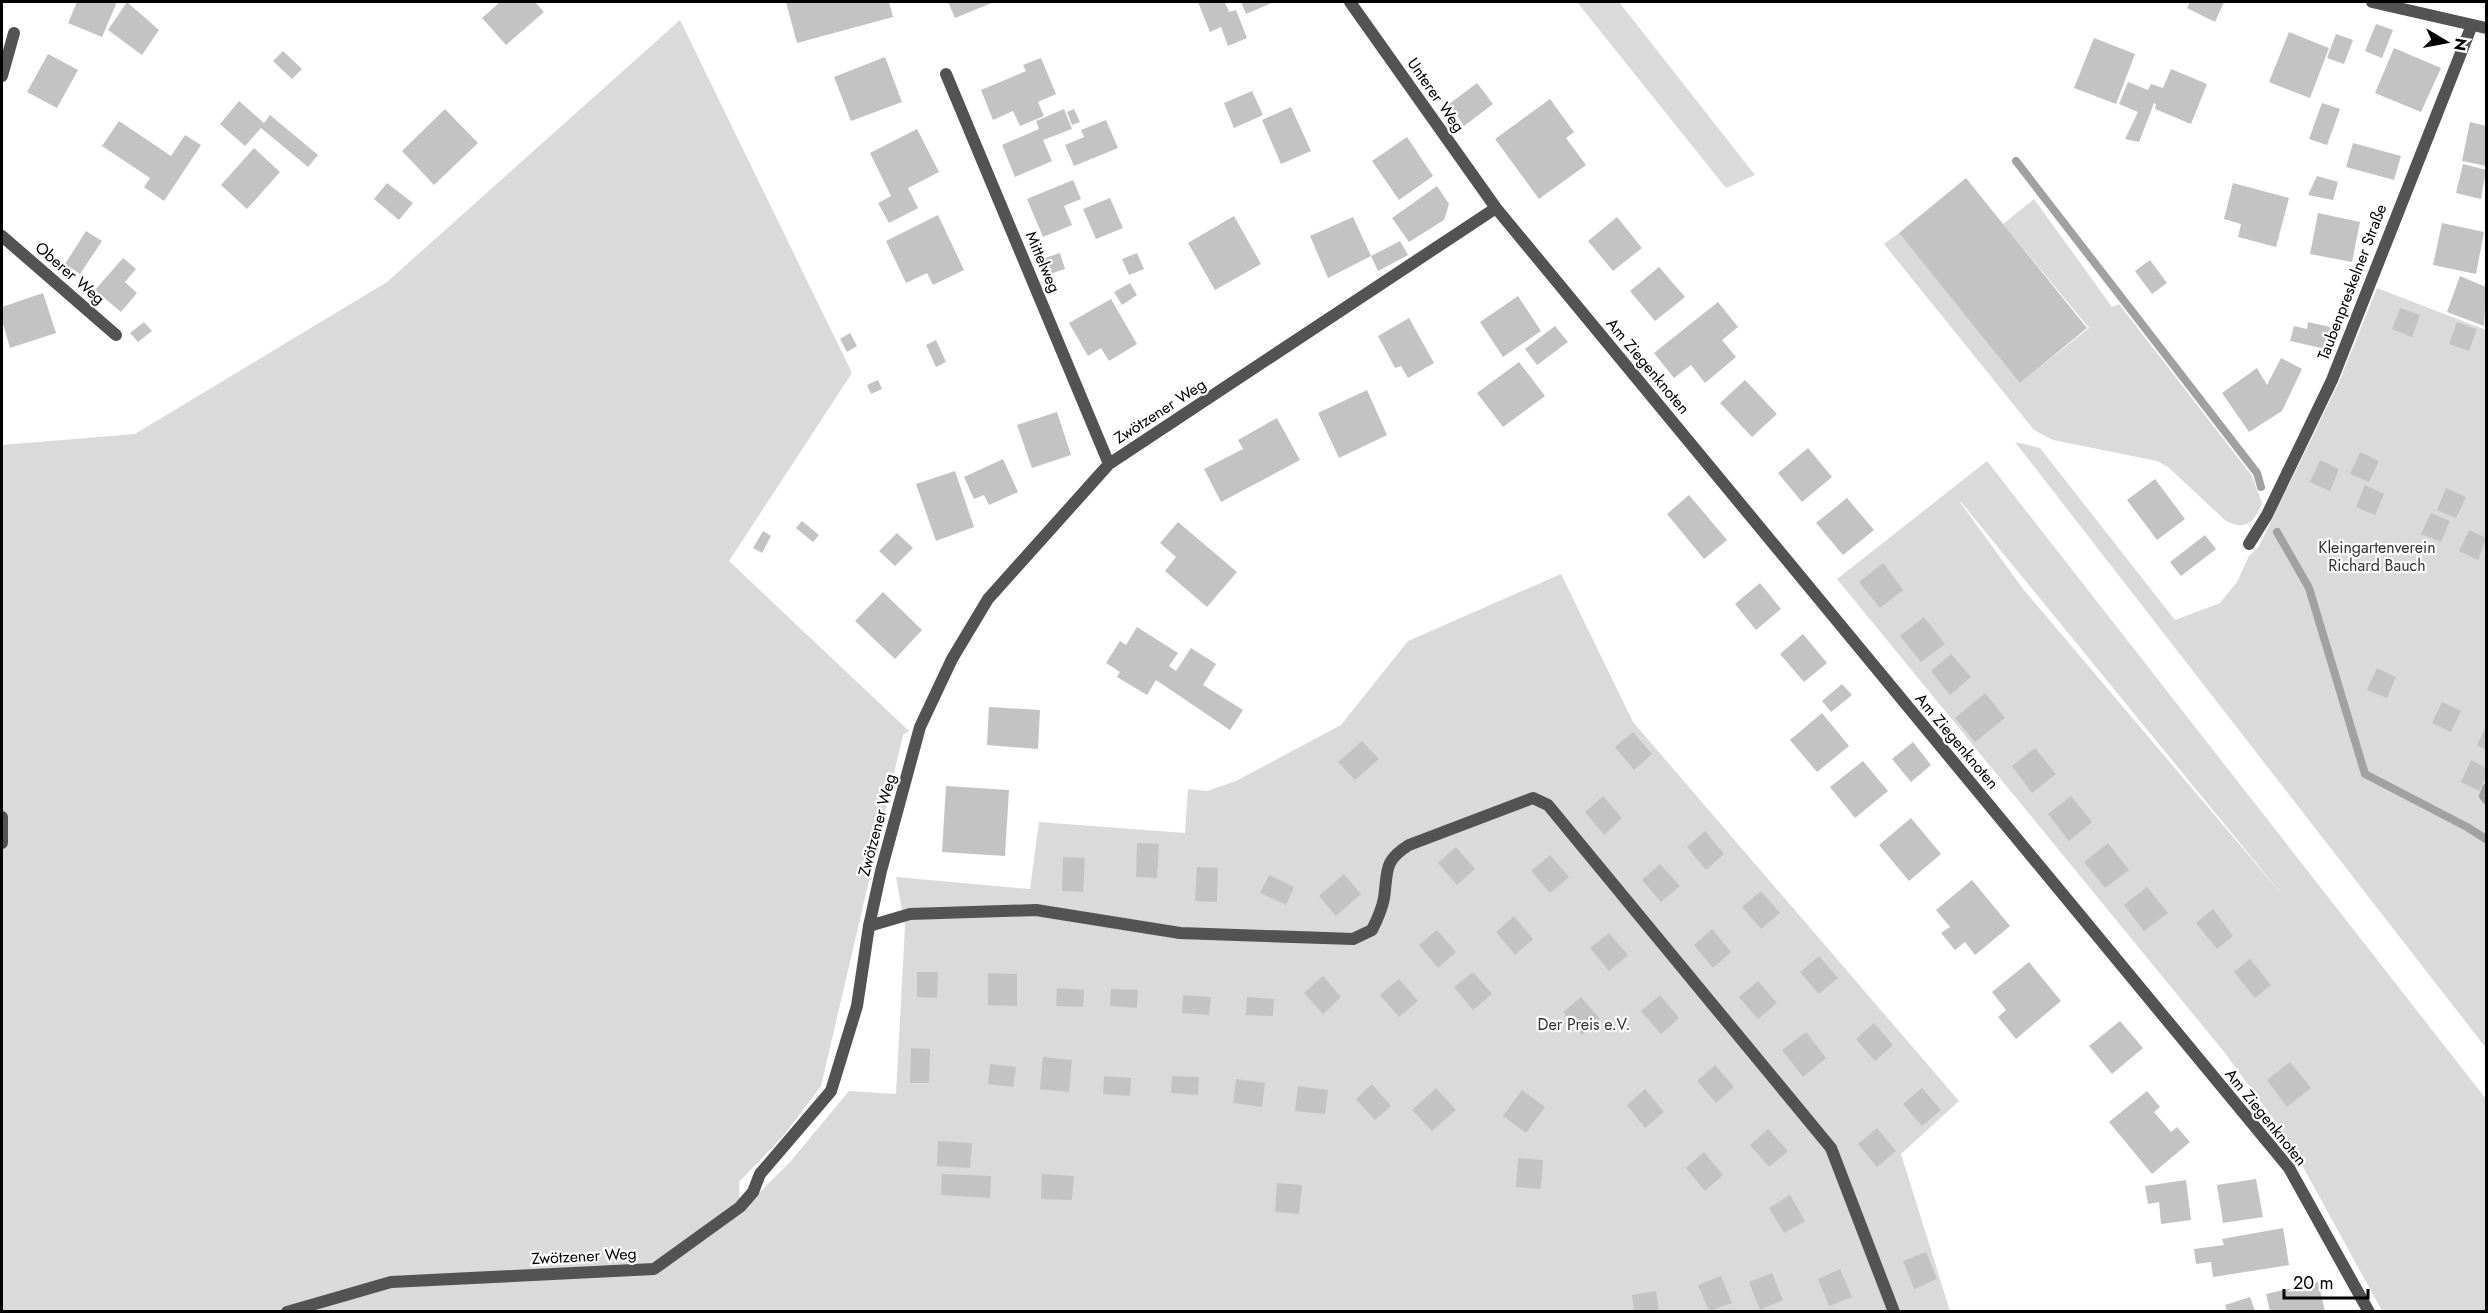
<svg xmlns="http://www.w3.org/2000/svg" width="2488" height="1313" font-family="Jost,sans-serif">
  <rect width="100%" height="100%" fill="#fff"/>
  <path fill="#dadada" fill-rule="evenodd" d="M1577 2H1619L1755 175 1726 188Z
    M680 20 852 373 729 561 909 731 903 735 821 1086 784 1135 739 1182 740 1206 753 1192H760L790 1162 849 1091 896 1094 905 926 896 877 1030 889 1039 822 1185 833 1188 789 1207 791 1236 781 1341 725 1408 641 1561 574 1633 722 1959 1101 1901 1154 1950 1311 2 1312V445L135 434 387 282Z
    M2034 199 2112 307 2119 304 2252 476 2262 503C2255 522 2246 531 2226 521L2168 467 2157 461 2053 440 2034 430 1884 244 1899 233 2021 382 2089 328 2003 224Z
    M2377 288 2486 330V1048L2015 442 2040 448 2175 620 2220 603 2237 582 2249 556 2259 546 2339 382Z
    M1987 461 2486 1099V1311H2382L2286 1136 2225 1053 1837 579ZM1960 502H1961L2284 897 2023 589Z"/>
  <g fill="none" stroke-linecap="round" stroke-linejoin="round">
    <path stroke="#a1a1a1" stroke-width="8" d="M2016 161 2257 473 2261 487
      M2277 532 2309 588 2365 774 2467 827 2486 839
      M2486 788 2483 796 2486 800"/>
  </g>
  <path fill="#c3c3c3" d="M77 2H117L102 37 68 23Z
    M127 2 159 30 142 55 108 30Z
    M500 2H535L544 12 506 45 482 18Z
    M786 2H889L893 17 797 43Z
    M948 2H994L955 18Z
    M1198 2H1225L1229 12 1236 10 1247 38 1228 46 1221 27 1210 32Z
    M1241 2H1274L1246 14Z
    M2190 2H2224L2215 22 2187 8Z
    M2376 24 2393 30 2382 58 2365 51Z
    M2289 32 2329 48 2310 98 2269 82Z
    M2336 34 2353 40 2344 64 2327 58Z
    M2094 38 2135 54 2116 104 2074 88Z
    M2394 48 2441 68 2421 112 2375 93Z
    M283 51 302 69 292 79 273 61Z
    M48 54 78 70 57 108 27 92Z
    M885 57 902 102 851 121 834 77Z
    M1041 58 1056 94 1038 102 1044 116 1020 126 1013 111 993 120 981 90 1026 71 1023 65Z
    M2171 69 2207 84 2191 124 2155 109 2156 104 2154 103 2139 142 2125 139 2138 112 2119 104 2128 82 2148 90 2151 84 2163 88Z
    M1477 83 1493 104 1464 126 1449 104Z
    M1252 91 1263 115 1234 128 1224 103Z
    M1550 99 1574 132 1566 138 1586 165 1539 199 1495 139Z
    M239 101 264 123 270 115 318 155 308 167 261 128 245 146 220 124Z
    M2322 103 2340 109 2327 145 2309 139Z
    M1291 107 1311 151 1281 164 1262 120Z
    M445 109 478 143 434 185 402 151Z
    M1064 109 1072 129 1043 140 1052 161 1015 177 1002 145 1039 129 1036 121Z
    M1074 109 1080 122 1072 125 1067 112Z
    M1106 120 1118 148 1074 166 1065 145 1084 137 1081 130Z
    M119 121 171 156 185 135 201 145 164 201 144 187 150 178 102 146Z
    M2470 122 2486 126V166L2462 161Z
    M917 129 939 172 908 188 918 208 889 223 878 203 891 196 870 153Z
    M1407 137 1433 176 1399 200 1372 161Z
    M2353 143 2401 156 2394 180 2346 167Z
    M254 148 280 172 247 209 221 185Z
    M2463 164 2486 170 2481 199 2456 193Z
    M2317 176 2338 182 2333 200 2308 195Z
    M1966 178 2087 328 2020 383 1899 233Z
    M1073 180 1081 199 1064 206 1072 225 1043 237 1027 199Z
    M387 183 413 203 399 220 374 199Z
    M2233 183 2289 198 2276 247 2238 237 2241 224 2224 219Z
    M1437 186 1449 204 1444 220 1409 242 1392 218Z
    M1110 198 1123 228 1096 239 1083 209Z
    M2318 213 2360 222 2352 262 2310 254Z
    M938 215 964 270 933 285 927 273 906 283 886 241Z
    M1234 216 1261 264 1215 290 1188 243Z
    M1353 217 1371 256 1400 241 1408 255 1378 271 1371 256 1328 278 1310 236Z
    M1617 217 1642 248 1613 271 1588 241Z
    M2442 223 2484 232 2476 274 2433 265Z
    M86 231 102 241 80 274 65 264Z
    M1060 253 1065 269 1050 274 1045 258Z
    M1137 253 1144 269 1129 275 1122 259Z
    M123 258 136 269 125 282 137 293 121 312 95 290Z
    M2150 260 2167 283 2152 294 2135 271Z
    M1659 267 1685 297 1655 321 1630 291Z
    M2460 276 2486 287 2484 326 2447 312Z
    M1130 283 1137 295 1122 305 1114 292Z
    M43 293 56 333 10 348 2 320V307Z
    M1518 296 1541 331 1503 357 1480 322Z
    M1111 299 1137 344 1109 361 1101 348 1088 356 1069 323Z
    M1718 302 1738 327 1722 340 1736 357 1705 383 1691 365 1674 378 1654 353Z
    M2400 308 2420 315 2412 337 2392 329Z
    M1409 318 1434 363 1408 378 1401 366 1395 368 1378 336Z
    M144 322 152 331 138 342 130 333Z
    M2308 322 2339 329 2330 350 2290 341 2294 326 2307 329Z
    M2457 322 2477 329 2469 351 2449 344Z
    M1555 326 1568 342 1537 365 1525 349Z
    M850 333 857 346 847 352 840 339Z
    M936 340 946 362 936 367 926 345Z
    M2281 358 2302 369 2282 411 2249 432 2222 393 2257 368 2267 385Z
    M1519 362 1545 396 1503 427 1477 393Z
    M878 380 882 389 871 394 867 385Z
    M1745 380 1777 414 1752 437 1720 403Z
    M1367 390 1387 435 1339 458 1318 413Z
    M1057 412 1071 455 1032 468 1017 425Z
    M1277 418 1300 460 1221 502 1204 469 1243 449 1238 440Z
    M1808 448 1832 477 1802 502 1778 473Z
    M2360 452 2379 461 2369 482 2350 474Z
    M1003 459 1018 492 989 505 984 495 974 499 964 477Z
    M2320 460 2339 469 2330 491 2310 482Z
    M955 471 974 527 936 541 916 484Z
    M2155 479 2185 519 2157 540 2127 500Z
    M2365 485 2384 494 2375 515 2356 507Z
    M2446 488 2466 497 2456 518 2437 510Z
    M1689 495 1727 540 1704 559 1667 514Z
    M1847 498 1874 530 1843 555 1816 523Z
    M2431 513 2450 521 2441 542 2421 534Z
    M802 521 819 535 813 542 796 528Z
    M1178 522 1237 572 1207 607 1165 571 1176 557 1160 543Z
    M2469 530 2486 538 2478 560 2459 551Z
    M763 531 771 536 762 553 753 548Z
    M897 533 913 548 895 566 879 551Z
    M2205 535 2216 549 2181 576 2170 562Z
    M1883 563 1903 590 1880 608 1859 582Z
    M1760 583 1781 609 1756 630 1735 604Z
    M883 592 922 630 895 659 855 621Z
    M1924 617 1945 644 1921 662 1900 636Z
    M1137 627 1178 653 1169 666 1176 671 1191 648 1216 664 1203 685 1243 710 1230 730 1156 680 1147 695 1117 677 1120 672 1106 663 1120 641 1126 645Z
    M1803 634 1827 663 1804 682 1780 654Z
    M1951 654 1971 677 1950 695 1931 671Z
    M2377 668 2396 677 2387 698 2367 690Z
    M1842 684 1852 695 1831 712 1822 701Z
    M1985 693 2005 718 1975 742 1955 718Z
    M2442 702 2461 711 2451 732 2432 723Z
    M989 707 1040 710 1038 749 987 745Z
    M1822 713 1849 746 1817 772 1790 740Z
    M2486 726V750L2477 745Z
    M1633 732 1652 754 1634 770 1615 747Z
    M1362 741 1379 759 1355 780 1338 762Z
    M1913 742 1931 765 1911 782 1892 759Z
    M2035 748 2056 774 2032 793 2012 766Z
    M2471 760 2486 768V777L2479 791 2461 782Z
    M1863 761 1888 791 1855 818 1830 787Z
    M946 786 1009 790 1005 856 942 852Z
    M1603 796 1622 818 1604 835 1585 812Z
    M2071 796 2092 822 2069 841 2048 814Z
    M1911 818 1941 854 1909 881 1879 845Z
    M1705 831 1724 854 1706 870 1687 847Z
    M1137 843 1159 844 1157 878 1136 877Z
    M2108 843 2129 870 2105 888 2084 862Z
    M1456 847 1475 869 1457 885 1438 863Z
    M1550 855 1569 877 1550 893 1531 871Z
    M1063 857 1085 858 1083 892 1062 891Z
    M1660 864 1680 886 1661 902 1642 880Z
    M1197 867 1218 868 1217 902 1195 901Z
    M1344 874 1361 894 1336 916 1319 896Z
    M1269 875 1294 887 1286 905 1260 893Z
    M1972 880 2010 926 1975 955 1965 942 1955 950 1941 933 1950 927 1936 910Z
    M2147 887 2168 913 2144 931 2124 905Z
    M1761 891 1780 913 1761 929 1742 907Z
    M2213 909 2233 936 2217 949 2196 923Z
    M1514 916 1533 939 1515 955 1496 932Z
    M1712 929 1731 952 1713 968 1694 945Z
    M1437 930 1456 952 1438 968 1419 945Z
    M1609 933 1628 955 1609 971 1590 948Z
    M1819 956 1838 978 1819 994 1800 972Z
    M2250 959 2271 985 2255 998 2234 972Z
    M2029 962 2061 1001 2016 1039 1998 1017 2006 1010 1992 992Z
    M917 972H938L937 998 917 997Z
    M1473 972 1492 994 1473 1010 1454 987Z
    M988 973 1017 974V1006L988 1005Z
    M1323 976 1341 997 1323 1014 1304 993Z
    M1399 979 1418 1001 1399 1017 1380 995Z
    M1758 981 1777 1003 1758 1019 1739 997Z
    M1057 988 1084 990 1083 1007 1056 1006Z
    M1111 989 1138 990 1137 1008 1110 1006Z
    M1183 995 1211 997 1209 1015 1182 1013Z
    M1660 995 1679 1018 1661 1034 1641 1011Z
    M1247 997 1274 999 1273 1016 1246 1015Z
    M1581 997 1600 1019 1582 1035 1563 1012Z
    M2120 1021 2143 1048 2112 1074 2089 1046Z
    M1874 1023 1893 1045 1875 1061 1856 1039Z
    M1806 1032 1826 1058 1803 1077 1782 1050Z
    M911 1048 930 1049 929 1083H910Z
    M1043 1057 1072 1060 1069 1092 1040 1089Z
    M2290 1062 2311 1088 2287 1107 2267 1080Z
    M990 1064 1016 1067 1013 1087 988 1084Z
    M1715 1065 1734 1087 1716 1103 1697 1081Z
    M1104 1076 1131 1078 1130 1096 1103 1094Z
    M1172 1076 1199 1077 1198 1095 1171 1093Z
    M1236 1079 1265 1083 1262 1107 1233 1103Z
    M1372 1084 1391 1106 1375 1120 1356 1099Z
    M1298 1086 1328 1090 1325 1114 1295 1111Z
    M1436 1088 1456 1110 1432 1131 1412 1110Z
    M1922 1088 1941 1110 1922 1126 1903 1104Z
    M1645 1089 1664 1112 1645 1128 1627 1105Z
    M1522 1090 1545 1107 1526 1133 1503 1116Z
    M2147 1091 2160 1107 2154 1112 2171 1132 2177 1127 2190 1142 2152 1174 2109 1122Z
    M1877 1128 1896 1151 1877 1167 1858 1144Z
    M1768 1129 1788 1151 1769 1167 1750 1145Z
    M938 1141 972 1143 970 1168 937 1166Z
    M1704 1152 1723 1175 1705 1191 1686 1168Z
    M1518 1158 1543 1160 1541 1189 1516 1187Z
    M942 1174 991 1176 990 1198 941 1195Z
    M1042 1174 1074 1176 1072 1200 1041 1199Z
    M2256 1179 2263 1217 2223 1223 2217 1185Z
    M2186 1180 2191 1220 2161 1224 2159 1202 2148 1204 2145 1186Z
    M1277 1183 1302 1185 1299 1214 1275 1212Z
    M1790 1195 1805 1221 1784 1233 1769 1208Z
    M2283 1228 2289 1265 2213 1277 2211 1262 2196 1264 2194 1249 2224 1245 2222 1239Z
    M1926 1252 1937 1279 1914 1289 1903 1261Z
    M1840 1269 1852 1297 1829 1306 1818 1279Z
    M1772 1273 1783 1300 1760 1310 1749 1282Z
    M1721 1276 1732 1303 1709 1311 1698 1285Z
    M2318 1282 2325 1311H2270L2266 1294Z
    M1656 1291 1659 1311H1634L1632 1295Z
    M2250 1297 2255 1311H2227L2225 1305Z"/>
  <g fill="none" stroke-linecap="round" stroke-linejoin="round">
    <path stroke="#535353" stroke-width="12" d="M2 76 14 33
      M2249 544 2267 515 2332 380 2472 25
      M869 926 910 914 1036 910 1180 933 1353 939 1372 930C1377 920 1382 910 1384 898 1388 871 1383 861 1409 845L1533 798 1548 805 1831 1148 1894 1312"/>
    <path stroke="#535353" stroke-width="12" d="M1350 2 1496 208 2289 1168 2369 1312
      M2372 2 2486 28
      M946 74 1109 464
      M2 236 116 335
      M2 817V843
      M287 1312 391 1282 654 1269 740 1207 753 1192 760 1174 831 1091 857 1006 869 926 881 871 920 727 952 659 988 599 1109 464 1496 208"/>
  </g>
  <g text-anchor="middle" dominant-baseline="central" stroke-width="4.5" stroke-linejoin="round" paint-order="stroke">
    <g font-size="16" fill="#000" stroke="#fff">
      <text transform="translate(1436 95) rotate(55)">Unterer Weg</text>
      <text transform="translate(1043 262) rotate(67)">Mittelweg</text>
      <text transform="translate(70 273) rotate(41)">Oberer Weg</text>
      <text transform="translate(2352 282) rotate(-69)">Taubenpreskelner Straße</text>
      <text transform="translate(1648 366) rotate(50)">Am Ziegenknoten</text>
      <text transform="translate(1160 411) rotate(-33)">Zwötzener Weg</text>
      <text transform="translate(1957 741) rotate(50)">Am Ziegenknoten</text>
      <text transform="translate(877 825) rotate(-75)">Zwötzener Weg</text>
      <text transform="translate(2266 1117) rotate(51)">Am Ziegenknoten</text>
      <text transform="translate(584 1256) rotate(-3)">Zwötzener Weg</text>
    </g>
    <g font-size="16" fill="#313131" stroke="#fff">
      <text x="2377" y="547">Kleingartenverein<tspan x="2377" dy="18">Richard Bauch</tspan></text>
      <text x="1584" y="1024">Der Preis e.V.</text>
    </g>
  </g>
  <rect width="2488" height="1313" fill="none" stroke="#000000" stroke-width="6"/>
  <g transform="translate(2446 42) rotate(100)" stroke="#ffffff" stroke-width="4.5" paint-order="stroke">
  <path d="M0-4.5L10 22L0 15L-10 22Z" fill="#000000"/>
  <text y="-9" font-size="16" font-weight="bold" text-anchor="middle" fill="#000000">N</text>
  </g>
  <path d="M2284 1289v9h84v-9" fill="none" stroke="#000000" stroke-width="3"/>
  <text x="2293" y="1289" font-size="18" fill="#000000" stroke="#ffffff" stroke-width="4.5" paint-order="stroke">20 m</text>
</svg>
